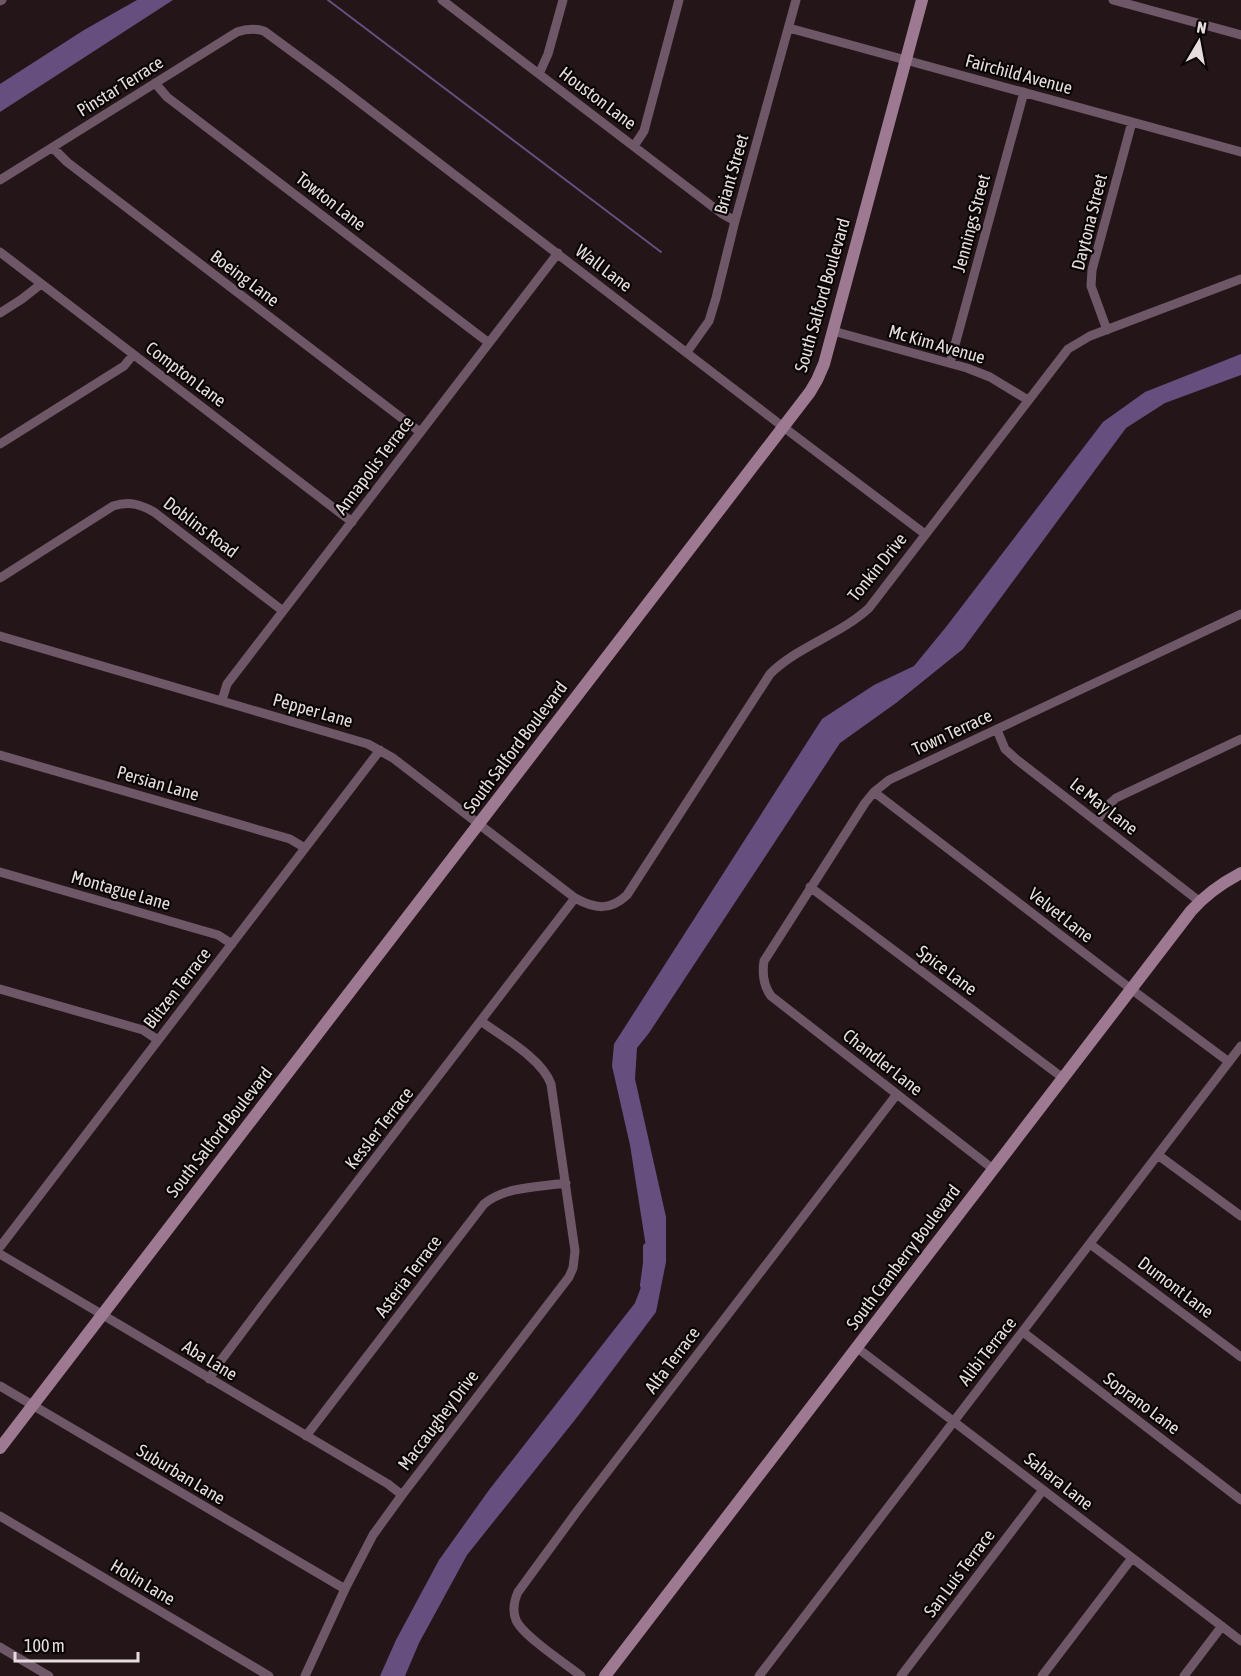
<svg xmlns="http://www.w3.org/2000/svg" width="1241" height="1676" font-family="'Asap Condensed',sans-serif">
  <rect width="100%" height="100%" fill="#241618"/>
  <path fill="#664e7f" d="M137 0H173L0 112V84L84 30Z
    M1241 354V375L1165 403 1126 428 963 649 896 703 840 743 649 1033 637 1048 635 1079 666 1217V1262L656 1312 578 1416 467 1555 419 1643 405 1676H380L396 1640 439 1560 489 1490 635 1303 649 1266 630 1145 612 1066 614 1044 822 719 874 685 914 666 946 627 1103 422 1145 392Z"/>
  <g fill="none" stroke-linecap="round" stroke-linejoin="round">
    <path stroke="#664e7f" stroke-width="2" d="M328 0 661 252"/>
    <path stroke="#664e7f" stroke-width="8" d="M644 1285 647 1263V1247"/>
    <path stroke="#6e5766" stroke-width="9" d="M442 0 721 213 735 221
      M1113 0 1241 35
      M0 1 2 0
      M789 28 1241 152
      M539 74 548 54 563 0
      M155 83 167 97 489 343
      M634 146 644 131 679 0
      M53 148 67 162 420 432
      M0 180 237 32C246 29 254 28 264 31L332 81 782 426 925 534
      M0 252 352 522
      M0 313 22 299 41 284
      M1107 330 1091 286 1092 270 1132 122
      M833 331 967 368 990 377 1028 400
      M687 352 709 321 716 298 735 221 796 0
      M950 363 1024 92
      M0 444 124 366 133 355
      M0 578 113 506C129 501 140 504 154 512L283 611
      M0 636 368 744 393 758 575 898C595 909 610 911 627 895L770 674C798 646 840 635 869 608L1068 349 1090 336 1241 279
      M222 700 227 684 558 253
      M997 730 1005 749 1016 759 1199 901
      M0 755 290 839 305 848
      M874 792 1131 989 1229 1062
      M1097 821 1106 807 1116 798 1241 739
      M0 872 218 935 232 944
      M810 887 1063 1078
      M0 989 143 1030 158 1040
      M1158 1155 1241 1216
      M993 1169 771 996C763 985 762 974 764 961L865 803 874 792 889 780 1241 614
      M1090 1244 1241 1357
      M0 1247 380 750
      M0 1254 388 1484 402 1495
      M1023 1332 1241 1500
      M856 1347 1241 1641
      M209 1379 219 1363 267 1299 575 898
      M0 1386 345 1589
      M306 1436 484 1204C506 1186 539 1187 566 1183
      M0 1516 269 1676
      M0 1647 49 1676
      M305 1676 345 1589 373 1535 402 1495 569 1277 573 1268 575 1251 551 1084C542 1059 503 1037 482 1022
      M581 1676C566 1664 522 1635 516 1620 512 1610 514 1601 518 1592L578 1510 897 1094
      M759 1676 1241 1046
      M901 1676 1043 1490
      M1042 1676 1132 1558
      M1184 1676 1222 1626"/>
    <path stroke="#9e7a92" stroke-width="12" d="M0 1448 810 392 817 380 824 364 922 0
      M605 1676 1191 911C1205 895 1222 883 1241 873"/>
  </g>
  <g text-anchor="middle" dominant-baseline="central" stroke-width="4.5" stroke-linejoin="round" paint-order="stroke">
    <g font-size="18" fill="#e7ddde" stroke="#090505">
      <text transform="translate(1019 74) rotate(15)">Fairchild Avenue</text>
      <text transform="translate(120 86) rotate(-32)">Pinstar Terrace</text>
      <text transform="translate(598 98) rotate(37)">Houston Lane</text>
      <text transform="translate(731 174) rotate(-74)">Briant Street</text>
      <text transform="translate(331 201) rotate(38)">Towton Lane</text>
      <text transform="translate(1089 222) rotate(-76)">Daytona Street</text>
      <text transform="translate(971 223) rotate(-75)">Jennings Street</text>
      <text transform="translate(604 268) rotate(37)">Wall Lane</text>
      <text transform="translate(245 278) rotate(37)">Boeing Lane</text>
      <text transform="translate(822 295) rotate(-74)">South Salford Boulevard</text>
      <text transform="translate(937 344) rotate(16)">Mc Kim Avenue</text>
      <text transform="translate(186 374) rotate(37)">Compton Lane</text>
      <text transform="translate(374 465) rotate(-53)">Annapolis Terrace</text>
      <text transform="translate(201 527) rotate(37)">Doblins Road</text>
      <text transform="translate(877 567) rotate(-51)">Tonkin Drive</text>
      <text transform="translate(313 710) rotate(16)">Pepper Lane</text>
      <text transform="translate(952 732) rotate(-25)">Town Terrace</text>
      <text transform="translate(515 747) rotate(-53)">South Salford Boulevard</text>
      <text transform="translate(158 783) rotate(16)">Persian Lane</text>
      <text transform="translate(1104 806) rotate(38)">Le May Lane</text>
      <text transform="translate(121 890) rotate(16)">Montague Lane</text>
      <text transform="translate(1061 915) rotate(38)">Velvet Lane</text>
      <text transform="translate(947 970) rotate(37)">Spice Lane</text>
      <text transform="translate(177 988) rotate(-52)">Blitzen Terrace</text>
      <text transform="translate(883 1062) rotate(38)">Chandler Lane</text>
      <text transform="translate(379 1128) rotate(-52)">Kessler Terrace</text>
      <text transform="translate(219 1132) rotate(-52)">South Salford Boulevard</text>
      <text transform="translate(903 1257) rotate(-53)">South Cranberry Boulevard</text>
      <text transform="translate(408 1276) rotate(-53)">Asteria Terrace</text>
      <text transform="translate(1176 1287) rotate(37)">Dumont Lane</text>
      <text transform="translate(987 1351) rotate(-52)">Alibi Terrace</text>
      <text transform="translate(210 1360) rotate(31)">Aba Lane</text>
      <text transform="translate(672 1360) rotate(-53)">Alfa Terrace</text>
      <text transform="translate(1142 1403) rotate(37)">Soprano Lane</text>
      <text transform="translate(438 1420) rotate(-53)">Maccaughey Drive</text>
      <text transform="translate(181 1474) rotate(31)">Suburban Lane</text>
      <text transform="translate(1059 1481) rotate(38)">Sahara Lane</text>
      <text transform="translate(959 1573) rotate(-53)">San Luis Terrace</text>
      <text transform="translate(143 1582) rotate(31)">Holin Lane</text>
    </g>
  </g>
  <g transform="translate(1199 42) rotate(10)" stroke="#090505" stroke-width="4.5" paint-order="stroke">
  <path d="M0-4.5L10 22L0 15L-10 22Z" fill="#e7ddde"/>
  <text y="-9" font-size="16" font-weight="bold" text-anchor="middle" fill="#e7ddde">N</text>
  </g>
  <path d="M15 1652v9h123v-9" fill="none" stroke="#e7ddde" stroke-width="3"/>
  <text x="24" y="1652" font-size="18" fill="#e7ddde" stroke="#090505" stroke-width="4.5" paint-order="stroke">100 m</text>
</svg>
